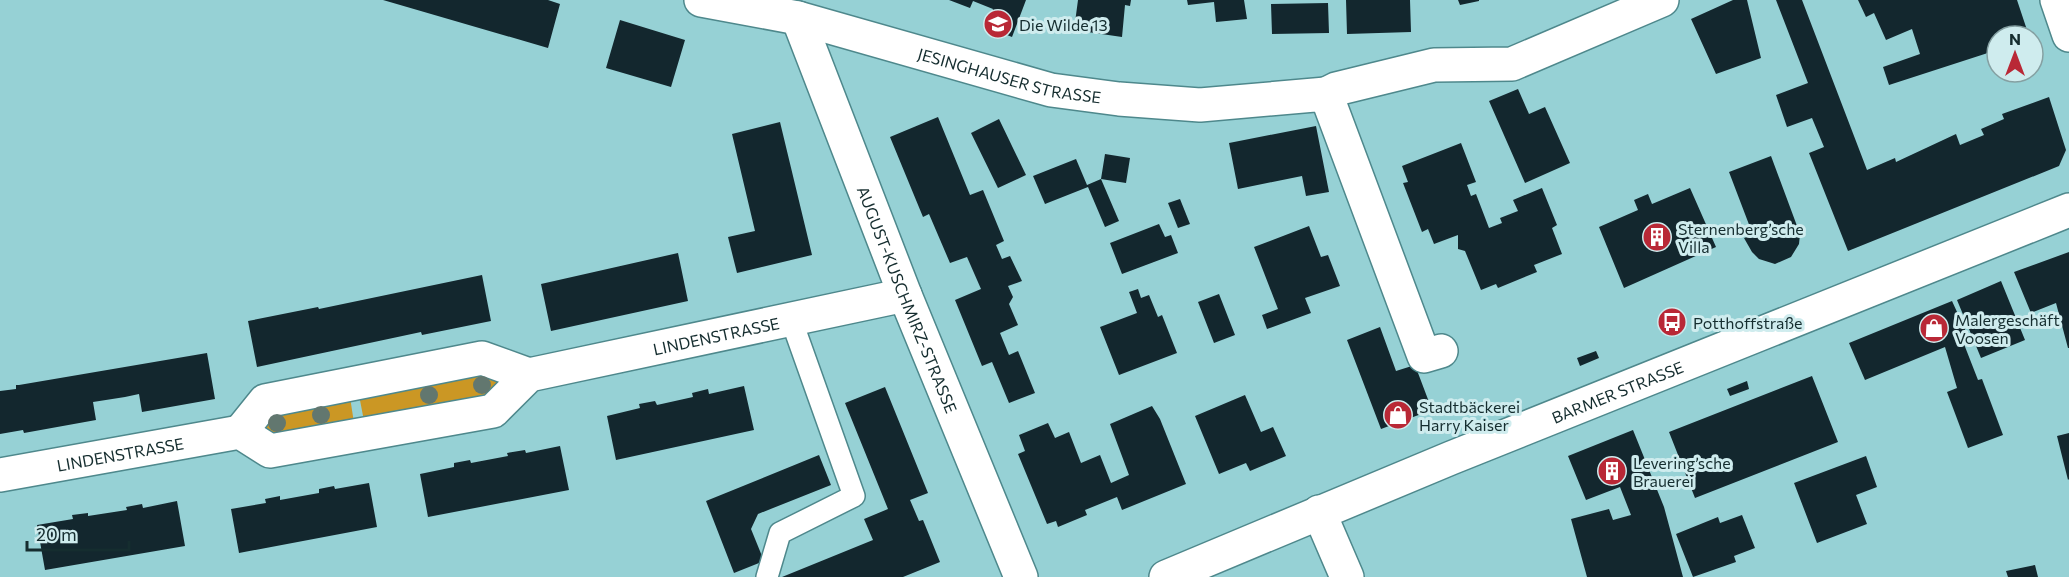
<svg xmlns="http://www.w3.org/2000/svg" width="2069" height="577" font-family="Commissioner,sans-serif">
  <rect width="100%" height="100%" fill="#96d1d5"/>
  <path fill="#cb9724" d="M480 372 500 382 489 396 364 421 359 395Z
    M350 397 354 423 278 438 261 434 262 418Z"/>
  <path fill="#13272e" d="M383 0H548L560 4 548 48Z
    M949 0H1026L1012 37 987 27 993 9 973 1 970 8Z
    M1078 0H1131L1130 6 1125 5 1122 37 1074 30Z
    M1187 0H1244L1247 19 1216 22 1214 2 1188 5Z
    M1346 0H1410L1411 32 1347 34Z
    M1458 0H1479V1L1460 5Z
    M1733 0H1747L1761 58 1716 74 1691 19Z
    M1776 0H1802L1867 170 1895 158 1896 162 1956 134 1960 145 1984 135 1981 129 2004 119 2002 114 2049 97 2066 150 2059 166 1848 251 1809 153 1824 147 1812 118 1787 127 1776 95 1808 83Z
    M1858 0H2017L2029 36H1997V50L1889 85 1883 67 1920 54 1912 29 1886 40 1874 13 1866 17Z
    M1328 3 1329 33 1272 34 1271 4Z
    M620 20 685 40 671 87 606 68Z
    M1518 89 1529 114 1545 107 1570 163 1525 183 1489 101Z
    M938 117 970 195 983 190 1004 241 996 245 1002 259 1010 256 1022 281 1008 286 1013 297 1009 304 1018 325 1000 333 1009 355 1018 351 1035 393 1009 403 992 362 982 366 955 300 981 289 967 257 950 263 929 214 923 217 890 137Z
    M999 119 1026 175 998 188 971 133Z
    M780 122 812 255 737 273 728 237 755 231 732 134Z
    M1316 126 1329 192 1306 196 1302 176 1238 189 1229 143Z
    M1461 143 1476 182 1467 185 1471 196 1476 194 1489 228 1502 223 1500 218 1518 211 1513 200 1542 188 1557 225 1552 228 1562 254 1534 265 1537 272 1498 288 1496 284 1481 290 1465 251 1458 249V235L1434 244 1428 229 1422 232 1403 183 1408 182 1402 166Z
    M1105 154 1130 158 1126 183 1101 179Z
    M1771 156 1800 234 1799 244 1791 257 1775 264 1759 259 1752 252 1744 238 1753 235 1729 172Z
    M1076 159 1087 185 1101 179 1119 221 1105 227 1088 187 1045 204 1033 176Z
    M1690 188 1716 247 1624 288 1599 227 1638 210 1634 200 1648 194 1652 204Z
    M1180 199 1190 224 1178 228 1168 203Z
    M1159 224 1165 237 1171 235 1178 253 1122 274 1110 243Z
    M1309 226 1321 257 1328 255 1340 286 1305 298 1311 313 1267 329 1262 315 1278 309 1254 247Z
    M2069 252V348H2068L2056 303 2031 313 2014 272Z
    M678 253 688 301 551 331 541 284Z
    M482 275 491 321 422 335 421 332 257 367 248 321 318 307 319 309Z
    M2001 281 2025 340 1981 358 1957 300Z
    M1138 289 1141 298 1149 295 1158 317 1162 315 1177 353 1119 375 1100 327 1137 313 1129 292Z
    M1219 294 1235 335 1214 343 1198 302Z
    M1952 301 1968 336 1962 339 1978 380 1982 379 2003 435 1968 448 1947 392 1957 388 1945 347 1865 380 1849 343Z
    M1380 327 1396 371 1415 365 1432 410 1381 429 1347 340Z
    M1596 351 1599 358 1580 366 1577 358Z
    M207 353 215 399 142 412 139 394 125 397 93 402 96 420 24 433 23 430 0 434V391L16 389V385H19Z
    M1812 376 1838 442 1695 498 1669 432Z
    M1747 381 1749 389 1730 396 1727 389Z
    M744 386 754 430 616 460 607 416 640 408 639 404 655 401 657 405 693 397 692 393 708 389 709 394Z
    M885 387 928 493 910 500 919 521 923 520 940 562 903 577H782L873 540 864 519 888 509 845 403Z
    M1245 395 1261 432 1273 427 1286 456 1250 471 1246 463 1219 474 1195 416Z
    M1152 406 1160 419 1186 484 1122 510 1117 497 1085 510 1087 515 1058 527 1056 521 1047 524 1018 454 1025 451 1019 435 1048 423 1055 438 1069 432 1081 463 1100 455 1111 483 1129 475 1110 424Z
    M1633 430 1664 507 1683 577H1587L1571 519 1609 509 1613 520 1631 515 1620 487 1586 500 1568 456Z
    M2069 433V479L2068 480 2057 436Z
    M560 446 569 490 428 517 420 474 454 467V463L470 460 471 463 508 456 507 453 525 450 526 453Z
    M819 455 831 485 758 514 751 529 764 561 734 573 706 501Z
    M1866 456 1877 487 1856 495 1867 524 1817 543 1794 483Z
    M369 483 377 527 239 553 231 509 266 503 265 499 280 496V500L319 493V489L334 486 335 489Z
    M177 501 185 546 45 570 37 525 73 519 72 515 88 513V516L127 510 126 507 142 504 143 508Z
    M1742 515 1755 548 1734 556 1736 562 1693 577 1676 534 1718 517 1720 523Z
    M2035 565 2038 577H2008L2006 571Z"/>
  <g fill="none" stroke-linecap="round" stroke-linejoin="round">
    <g stroke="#4e888c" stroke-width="24">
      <path id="lane" d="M767 577 780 533 854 496 791 319"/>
    </g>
    <g stroke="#4e888c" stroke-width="36">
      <g id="street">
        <path id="s1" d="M701 0 798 18 1051 90 1119 99 1200 105 1326 94 1424 356 1441 351"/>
        <path d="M2057 0 2069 35"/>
        <path id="s2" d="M798 18 905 295 1021 577"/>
        <path d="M1326 94 1336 89 1434 65 1512 64 1662 0"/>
        <path d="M240 432 265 401 482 358 529 375"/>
        <path id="s3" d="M0 475 240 432 270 451 493 411 529 375 905 295"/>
        <path d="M1319 512 1347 577"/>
      </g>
    </g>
    <g stroke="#4e888c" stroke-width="36">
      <g id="secondary">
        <path id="s4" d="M1166 577 1451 458 2069 210"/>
      </g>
    </g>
    <use href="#lane" stroke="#fff" stroke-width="21"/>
    <use href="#street" stroke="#fff" stroke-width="33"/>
    <use href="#secondary" stroke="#fff" stroke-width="33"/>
  </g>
  <g fill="#62776f">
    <circle cx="482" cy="385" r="9"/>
    <circle cx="429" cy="395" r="9"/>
    <circle cx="321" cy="415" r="9"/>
    <circle cx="277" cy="423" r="9"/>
  </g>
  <defs>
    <g id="school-disc" transform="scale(1.5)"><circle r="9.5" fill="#b92836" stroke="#cfecee"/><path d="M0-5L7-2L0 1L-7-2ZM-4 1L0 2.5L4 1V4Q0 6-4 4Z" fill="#fff"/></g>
    <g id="building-disc" transform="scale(1.5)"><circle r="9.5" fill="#b92836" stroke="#cfecee"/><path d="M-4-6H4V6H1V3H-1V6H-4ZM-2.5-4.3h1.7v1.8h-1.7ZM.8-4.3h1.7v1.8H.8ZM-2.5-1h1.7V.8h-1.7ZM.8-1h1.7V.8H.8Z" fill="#fff"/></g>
    <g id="bus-disc" transform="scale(1.5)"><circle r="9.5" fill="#b92836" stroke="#cfecee"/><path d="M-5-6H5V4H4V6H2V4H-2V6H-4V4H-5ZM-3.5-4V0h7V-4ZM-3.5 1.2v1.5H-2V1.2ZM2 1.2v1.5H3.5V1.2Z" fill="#fff"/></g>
    <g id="shop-disc" transform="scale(1.5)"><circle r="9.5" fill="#b92836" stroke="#cfecee"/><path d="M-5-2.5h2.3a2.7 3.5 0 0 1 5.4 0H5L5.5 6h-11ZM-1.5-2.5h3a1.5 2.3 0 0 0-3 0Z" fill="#fff"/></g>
  </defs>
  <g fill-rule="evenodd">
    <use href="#school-disc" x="998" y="24"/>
    <use href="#building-disc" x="1657" y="237"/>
    <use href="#bus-disc" x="1672" y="322"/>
    <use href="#shop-disc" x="1934" y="328"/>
    <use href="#shop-disc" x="1398" y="415"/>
    <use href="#building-disc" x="1612" y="471"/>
  </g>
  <g text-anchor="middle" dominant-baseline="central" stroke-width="6" stroke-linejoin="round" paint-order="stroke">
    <g font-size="16" fill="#152d2f" stroke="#cfecee" text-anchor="start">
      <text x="1019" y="24">Die Wilde 13</text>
      <text x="1678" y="228">Sternenberg’sche<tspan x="1678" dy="18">Villa</tspan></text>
      <text x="1955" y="319">Malergeschäft<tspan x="1955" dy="18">Voosen</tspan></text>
      <text x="1693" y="322">Potthoffstraße</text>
      <text x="1419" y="406">Stadtbäckerei<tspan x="1419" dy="18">Harry Kaiser</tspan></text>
      <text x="1633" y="462">Levering’sche<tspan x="1633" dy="18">Brauerei</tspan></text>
    </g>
    <g font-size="16" fill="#152d2f" stroke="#cfecee">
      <text stroke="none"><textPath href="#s1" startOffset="318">JESINGHAUSER STRASSE</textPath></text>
      <text stroke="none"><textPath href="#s2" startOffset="302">AUGUST-KUSCHMIRZ-STRASSE</textPath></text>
      <text stroke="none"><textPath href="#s3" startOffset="748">LINDENSTRASSE</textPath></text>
      <text stroke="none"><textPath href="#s4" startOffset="488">BARMER STRASSE</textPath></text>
      <text stroke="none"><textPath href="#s3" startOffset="122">LINDENSTRASSE</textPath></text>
    </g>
  </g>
  <g transform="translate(2015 54)"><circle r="28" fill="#cfecee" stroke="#85a0a2" stroke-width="1.5"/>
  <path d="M0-4.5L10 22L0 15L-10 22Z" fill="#b92836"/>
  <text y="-9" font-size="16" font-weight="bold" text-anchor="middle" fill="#152d2f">N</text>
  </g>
  <path d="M27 541v9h102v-9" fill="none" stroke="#152d2f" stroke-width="3"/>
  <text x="36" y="541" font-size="18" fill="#152d2f" stroke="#cfecee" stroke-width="4.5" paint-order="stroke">20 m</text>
</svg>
